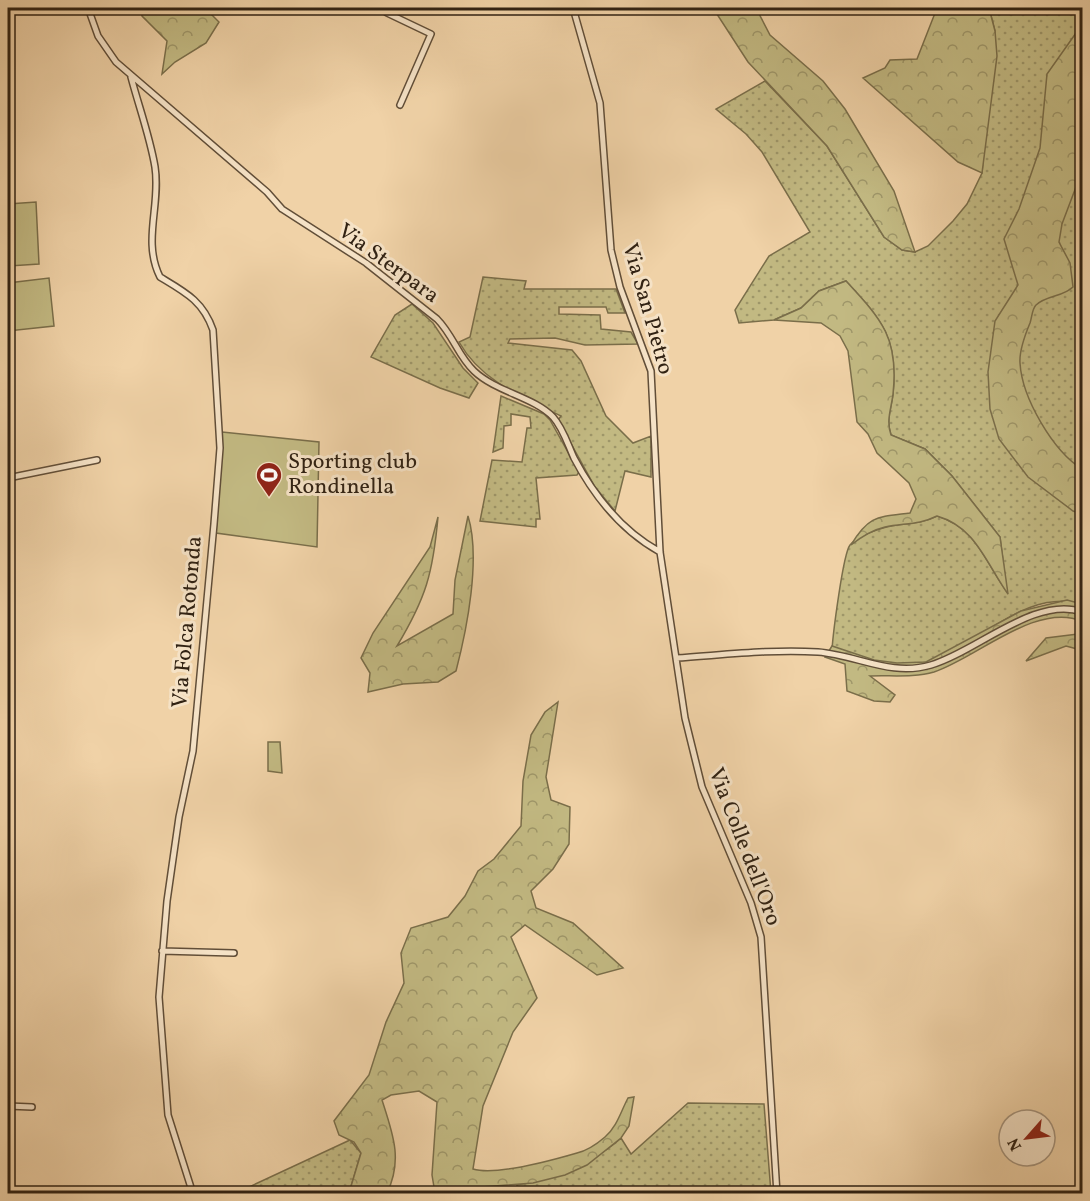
<svg xmlns="http://www.w3.org/2000/svg" width="1090" height="1201" font-family="Vollkorn,serif">
  <defs>
    <pattern id="grass-dots" width="8" height="8" patternUnits="userSpaceOnUse" patternTransform="scale(1.5)"><rect width="8" height="8" fill="#c2b982"/><path d="M2 2h.1M6 6h.1" fill="none" stroke="#9e9669" stroke-width="1.8" stroke-linecap="round"/></pattern>
    <pattern id="forest-crowns" width="20" height="18" patternUnits="userSpaceOnUse" patternTransform="scale(1.5)"><rect width="20" height="18" fill="#c2b982"/><path d="M2 6a3 3 0 1 1 6 0M12 15a3 3 0 1 1 6 0" fill="none" stroke="#9e9669"/></pattern>
  </defs>
  <rect width="100%" height="100%" fill="#f0d2a7"/>
  <filter id="stains"><feTurbulence type="fractalNoise" baseFrequency=".00333" numOctaves="4"/><feColorMatrix values="0 0 0 0 .2 0 0 0 0 .09 0 0 0 0 .02 0 0 0 .5 -.17"/></filter>
  <radialGradient id="worn" r=".72"><stop offset=".6" stop-color="#630" stop-opacity="0"/><stop offset="1" stop-color="#630" stop-opacity=".3"/></radialGradient>
  <path fill="url(#grass-dots)" stroke="#7a6e4a" stroke-width="1.5" d="M989 8H1082V604C1023 588 980 646 927 662 897 670 861 657 832 650 833 634 843 554 850 545 858 536 873 531 883 528 903 522 917 526 937 516 977 528 984 561 1007 592L1000 537 952 476 925 449 891 435C886 420 891 410 893 395 899 339 882 320 846 281L819 291 801 308 774 320 739 323 735 310 769 256 810 232 762 152 746 134 716 109 765 81 827 146 884 237 902 250 915 252 928 246 953 221 967 204 982 173 995 31Z
    M483 277 526 281 524 289H616L625 313H608L606 307H559V314L600 315 601 329 631 332 638 344 585 345 555 338 510 339 508 343 572 350 581 361 606 416 633 443 651 436V477L625 471 615 511 595 487 558 420 561 416C522 397 481 381 459 342L470 337Z
    M412 304 433 323 463 368 478 383 469 398 440 388 371 357 395 315Z
    M501 396 544 414 550 420 579 472 577 475 536 478 540 519H536V527L480 521 492 460 522 462 527 428H531L530 417 511 414V425L504 426 503 448 493 452Z
    M688 1103 764 1104 771 1193 517 1194V1185C548 1181 599 1159 621 1138L631 1154Z
    M350 1140 361 1153 349 1193 234 1194Z"/>
  <path fill="url(#forest-crowns)" stroke="#7a6e4a" stroke-width="1.5" d="M140 8H205L219 22 206 43 175 62 162 74 167 41 142 16Z
    M713 8H756L770 35 823 81 845 109 894 191 915 252 902 250 884 237 827 146 748 62Z
    M937 8H989L995 31 997 56 982 173 958 162 863 78 885 68 890 60 917 59Z
    M1076 33 1082 39V171L1062 224 1059 242 1070 263 1073 287C1063 297 1047 295 1036 305 1032 309 1032 317 1030 323 1025 335 1019 350 1020 363 1022 398 1053 451 1082 469V514L1073 511 1028 477 999 439 990 409 988 372 995 321 1018 285 1004 239 1019 209 1040 148 1047 74Z
    M846 281C882 320 899 338 893 394 891 410 886 420 891 435L925 449 952 476 1000 537 1008 594C986 563 976 527 937 516 919 525 904 523 885 527 872 530 861 537 851 545 869 515 878 517 910 513L916 499 909 483 877 453 868 434 857 422 848 351 840 336 821 323 774 320 801 308 819 291Z
    M468 516C481 558 467 629 456 671L438 682 403 684 368 692 370 673 361 658 373 633 430 547 438 517C433 573 426 598 397 646L453 614 455 580Z
    M1067 600 1082 604V621C1035 602 977 658 934 672 914 678 890 675 870 676L895 695 890 702 874 701 847 691 845 664 825 657 832 646 874 660 897 663 926 662 1021 611Z
    M1078 634 1082 635V656L1077 649 1066 646 1026 661 1046 638Z
    M558 702 546 777 551 800 570 807 569 844 553 869 531 891 536 908 573 923 623 968 597 975 525 925 511 937 537 998 513 1032 483 1106 473 1169C496 1176 553 1160 577 1153 586 1151 598 1143 605 1137 617 1127 621 1111 628 1098L634 1097 629 1126 621 1138 587 1165 565 1175 533 1183 482 1187 473 1193H435L432 1175 437 1102 419 1091 391 1095 382 1100C393 1134 403 1160 387 1193H349L361 1153 354 1142 339 1135 334 1121 369 1075 386 1022 404 983 401 953 411 928 448 917 465 896 478 871 494 859 521 826 523 781 531 735 545 712Z"/>
  <path fill="#c2b982" stroke="#7a6e4a" stroke-width="1.5" d="M36 202 39 264 9 266 8 204Z
    M49 278 54 326 8 331V283Z
    M222 432 319 442 317 547 216 533Z
    M268 742H280L282 773 268 771Z"/>
  <g fill="none" stroke-linecap="round" stroke-linejoin="round">
    <g stroke="#614e38" stroke-width="8">
      <path id="minor" d="M88 8 98 36 116 62 267 192 282 209 366 263 437 319C453 335 458 356 474 371 496 392 534 397 553 417 563 428 568 445 574 458 594 496 622 531 660 552
        M381 8 387 13 431 34 400 105
        M573 8 600 103 611 250 620 287 651 371 660 552 685 718 702 787 751 903 761 937 777 1194
        M131 77C139 107 150 137 155 167 161 205 142 241 160 277 185 292 203 301 213 330L220 448 214 524 193 751 179 817 167 901 159 997 168 1115 193 1194
        M8 478 97 460
        M676 658C723 655 771 649 818 652 857 655 891 677 931 665 976 652 1036 595 1082 612
        M162 951 234 953
        M8 1106 32 1107"/>
    </g>
    <use href="#minor" stroke="#f5e2c6" stroke-width="5"/>
  </g>
  <defs>
    <g id="stadium-pin" transform="scale(1.35)"><path d="M0 17L-7.5 6A9.5 9.5 0 1 1 7.5 6Z" fill="#8f2418" stroke="#f5e2c6"/><path d="M0-5a6.5 5 0 1 0 0 10a6.5 5 0 1 0 0-10ZM-3.5-1.8h7v3.6h-7Z" fill="#fff"/></g>
  </defs>
  <g fill-rule="evenodd">
    <use href="#stadium-pin" x="269" y="475"/>
  </g>
  <g text-anchor="middle" dominant-baseline="central" stroke-width="6" stroke-linejoin="round" paint-order="stroke">
    <g font-size="22" fill="#312213" stroke="#f5e2c6">
      <text transform="translate(388 264) rotate(36)">Via Sterpara</text>
      <text transform="translate(647 309) rotate(74)">Via San Pietro</text>
      <text transform="translate(188 622) rotate(-85)">Via Folca Rotonda</text>
      <text transform="translate(744 847) rotate(69)">Via Colle dell'Oro</text>
    </g>
    <g font-size="22" fill="#312213" stroke="#f5e2c6" text-anchor="start">
      <text x="288" y="462">Sporting club<tspan x="288" dy="25">Rondinella</tspan></text>
    </g>
  </g>
  <rect width="1090" height="1201" fill="none" stroke="#f0d2a7" stroke-width="30"/>
  <rect x="9" y="9" width="1072" height="1183" fill="none" stroke="#312213" stroke-width="3"/>
  <rect x="15" y="15" width="1060" height="1171" fill="none" stroke="#312213" stroke-width="1.5"/>
  <g transform="translate(1027 1138) rotate(242)"><circle r="28" fill="#f5e2c6" stroke="#a7957e" stroke-width="1.5"/>
  <path d="M0-4.5L10 22L0 15L-10 22Z" fill="#8f2418"/>
  <text y="-9" font-size="16" font-weight="bold" text-anchor="middle" fill="#312213">N</text>
  </g>
  <rect width="100%" height="100%" filter="url(#stains)"/>
  <rect width="100%" height="100%" fill="url(#worn)"/>
</svg>
